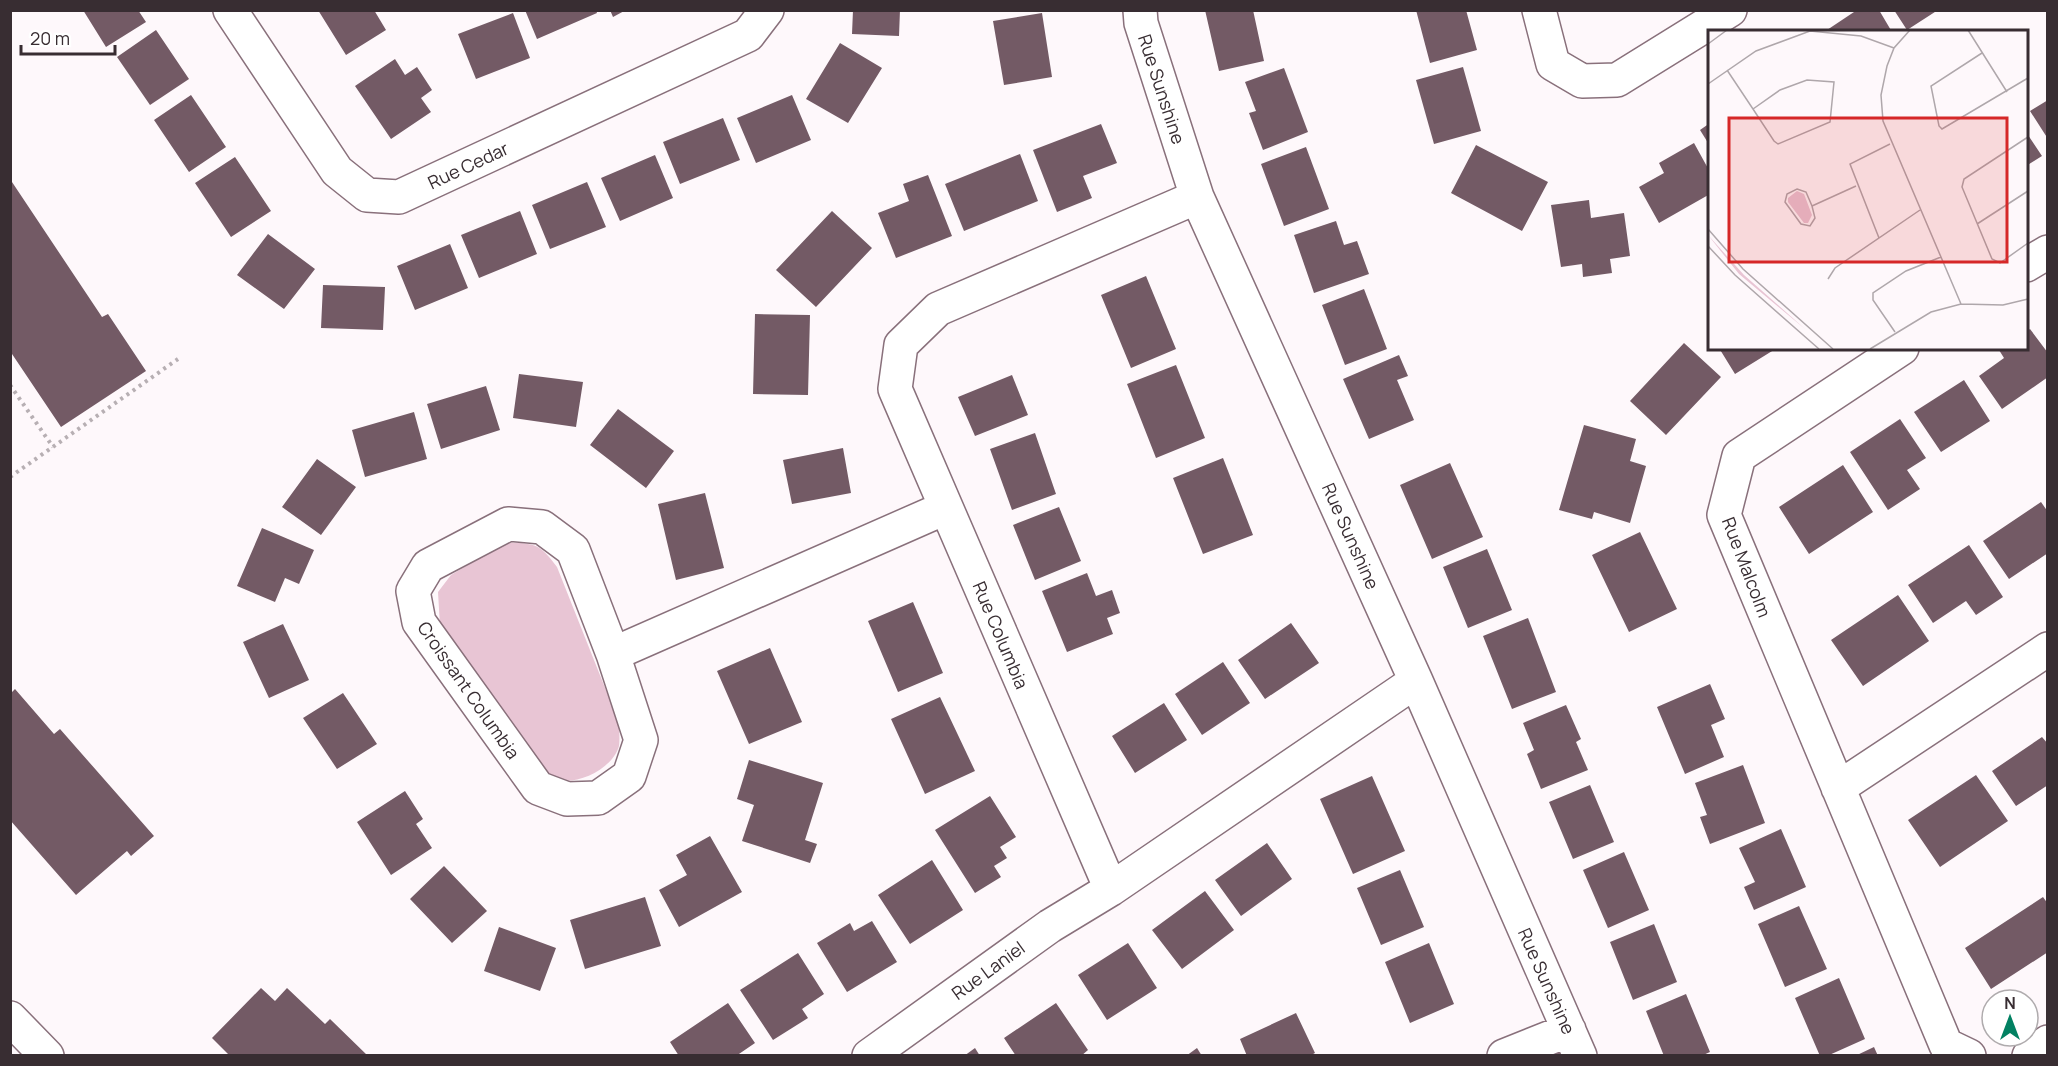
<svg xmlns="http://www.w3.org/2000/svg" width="2058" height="1066" font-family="Manrope,sans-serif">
  <rect width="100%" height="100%" fill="#fef8fb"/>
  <path fill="#e8c5d4" d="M506 542C535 544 539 542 557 567L619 723C619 730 620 739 619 746 613 768 579 785 558 780 551 778 544 772 538 768L440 626 438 592 451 575Z"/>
  <path fill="#735a65" d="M83 10H138L146 22 106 47Z
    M318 10H374L386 30 346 55Z
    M525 10H596L597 13 537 39Z
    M610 10H626L613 17Z
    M853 10H900L899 36 852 34Z
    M1205 10H1253L1264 61 1219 71Z
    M1416 10H1466L1477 50 1430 63Z
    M1857 10H1879L1892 32H1824Z
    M1894 10H1938L1907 30Z
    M513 13 530 58 476 79 458 34Z
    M1042 13 1052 77 1004 85 993 21Z
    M156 30 189 79 150 105 117 57Z
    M840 43 882 68 848 123 806 99Z
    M395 59 405 75 417 67 432 90 421 98 431 112 391 139 355 86Z
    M1463 67 1481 131 1434 144 1416 80Z
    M1284 68 1308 132 1263 150 1249 113 1256 111 1245 82Z
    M191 95 226 147 189 172 154 120Z
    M792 95 811 140 756 163 737 118Z
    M2048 100V139L2030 111Z
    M723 118 740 160 680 184 663 142Z
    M1710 123V146L1700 130Z
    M1101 124 1117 163 1083 176 1092 198 1057 212 1033 150Z
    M2026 132 2042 156 2026 166Z
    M1694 143 1710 172V194L1659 223 1639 187 1664 173 1659 163Z
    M1476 145 1548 182 1522 231 1451 193Z
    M1306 147 1329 209 1284 226 1261 164Z
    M1020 154 1038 201 964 231 945 184Z
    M655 155 673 198 620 221 601 178Z
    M235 157 271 211 231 237 195 183Z
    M928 175 952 236 896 258 878 213 909 201 903 184Z
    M10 179 102 317 108 314 146 371 61 427 10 351Z
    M587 182 606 227 550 249 532 205Z
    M1589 200 1591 218 1624 213 1630 256 1610 259 1612 273 1583 277 1582 264 1561 267 1551 205Z
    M520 211 537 254 479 278 461 235Z
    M832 211 872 248 816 307 776 270Z
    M1336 221 1344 245 1357 241 1369 274 1314 293 1294 235Z
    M268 234 315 269 284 309 237 275Z
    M450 244 468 288 415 310 397 266Z
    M1146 276 1176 349 1131 368 1101 295Z
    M323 285 385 287 383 330 321 328Z
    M1364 289 1387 349 1345 365 1322 305Z
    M755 314 810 315 808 395 753 394Z
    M2030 329 2048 353V377L2002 409 1979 376 2004 358 1999 350 2003 348H2026V332Z
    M1684 343 1721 377 1666 435 1630 401Z
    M1719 348H1777L1735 374Z
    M1399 355 1408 376 1397 380 1414 420 1369 439 1343 379Z
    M1176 365 1205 438 1156 458 1127 384Z
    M519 374 583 382 576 427 513 418Z
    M1012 375 1028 415 975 436 958 397Z
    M1964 380 1990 421 1941 452 1914 412Z
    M486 386 500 430 441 449 427 404Z
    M618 409 674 451 646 488 590 445Z
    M414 412 427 459 365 477 352 430Z
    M1900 419 1926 458 1907 470 1920 489 1888 510 1850 452Z
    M1584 425 1636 439 1630 461 1646 466 1630 523 1594 512 1592 519 1559 510Z
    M1035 433 1056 494 1012 510 990 449Z
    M843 448 851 493 792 504 783 460Z
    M1223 458 1253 535 1203 554 1173 478Z
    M317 459 356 487 321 535 282 507Z
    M1450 463 1483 537 1432 559 1400 485Z
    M1843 465 1873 512 1809 554 1779 507Z
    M705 493 724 568 676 580 658 504Z
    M2041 502 2048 512V553L2009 579 1983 541Z
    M1059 507 1081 561 1035 580 1013 525Z
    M262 528 314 550 299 584 285 578 275 602 237 586Z
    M1640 532 1677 609 1629 632 1592 555Z
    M1969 545 2003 597 1976 615 1966 601 1933 623 1908 585Z
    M1487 549 1512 610 1468 628 1443 567Z
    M1087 573 1096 596 1112 590 1120 613 1107 618 1113 634 1067 652 1042 591Z
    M1898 595 1929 641 1863 686 1831 640Z
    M913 602 943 673 898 692 868 621Z
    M1528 618 1556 692 1512 709 1483 636Z
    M1291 623 1319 663 1265 699 1238 660Z
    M283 624 309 680 269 698 243 642Z
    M770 648 802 722 749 744 717 671Z
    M1223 662 1250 703 1202 735 1175 694Z
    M1710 684 1725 719 1711 725 1724 757 1685 774 1657 707Z
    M15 689 54 734 60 729 154 836 131 856 127 851 76 895 10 820V694Z
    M343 693 377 744 337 769 303 718Z
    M940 697 975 771 925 794 891 719Z
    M1164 703 1187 740 1135 773 1112 736Z
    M1566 705 1581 739 1576 742 1588 770 1541 789 1527 754 1534 750 1523 723Z
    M2042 737 2048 744V785L2016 806 1992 771Z
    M749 760 823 783 805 840 817 844 810 863 742 841 754 805 737 799Z
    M1743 765 1765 823 1710 844 1700 817 1707 815 1695 783Z
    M1976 775 2008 821 1940 867 1908 820Z
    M1372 776 1405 851 1353 874 1320 799Z
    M1590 785 1614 842 1573 859 1549 802Z
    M405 791 423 819 416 824 432 848 391 875 357 822Z
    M990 796 1016 837 1000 847 1007 858 994 866 1001 877 975 893 935 830Z
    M1781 829 1806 887 1754 910 1744 887 1755 882 1739 848Z
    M710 836 742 892 679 927 659 890 687 875 676 855Z
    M1267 843 1292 879 1241 916 1215 880Z
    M1624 852 1649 910 1608 928 1583 870Z
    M932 860 963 910 910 944 878 895Z
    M444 866 487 911 452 943 410 899Z
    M1400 870 1424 927 1381 945 1357 888Z
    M1205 891 1234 930 1182 969 1152 930Z
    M645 897 661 946 585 969 570 920Z
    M2043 897 2048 904V952L1991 989 1965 948Z
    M1799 906 1827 969 1785 987 1758 924Z
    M872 921 897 962 847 992 817 943 850 923 854 931Z
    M1654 924 1677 982 1633 1000 1610 942Z
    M499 927 556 948 540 991 484 971Z
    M1128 943 1157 988 1107 1020 1078 975Z
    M1429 943 1454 1004 1410 1023 1385 962Z
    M798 953 824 994 802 1009 808 1018 773 1040 740 990Z
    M1839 978 1865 1039 1827 1056H1820L1795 998Z
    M261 988 275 1001 287 988 325 1024 330 1019 368 1056H230L212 1038Z
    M1686 994 1710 1052 1701 1056H1664L1646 1011Z
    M728 1003 755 1043 736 1056H679L670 1042Z
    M1056 1003 1088 1050 1081 1056H1016L1004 1038Z
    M1296 1013 1315 1053 1309 1056H1247L1240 1039Z
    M1874 1047 1878 1056H1855Z
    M975 1048 980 1056H964Z
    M1197 1048 1202 1056H1186Z"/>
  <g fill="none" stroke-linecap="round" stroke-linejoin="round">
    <g stroke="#89707b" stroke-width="36">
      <path id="minor" d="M230 10 337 171 367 195 399 197 748 35 767 10
        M1140 10 1141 23 1197 197 1416 681 1580 1056
        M1539 10 1553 64 1582 81 1617 80 1730 10
        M2026 265 2048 252
        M1902 348 1739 456 1724 515 1946 1045 1969 1056
        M508 524 542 527 573 550 613 654 641 740 629 776 598 798 567 799 538 788 419 622 413 591 428 566Z
        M613 654 945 508
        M1838 788 2048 649
        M1111 889 895 389 901 345 938 309 1197 197
        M869 1056 1050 926 1111 889 1416 681
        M1504 1056 1569 1030
        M2029 1056 2048 1042"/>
    </g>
    <g stroke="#89707b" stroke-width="36">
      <path id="major" d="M10 1018 47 1056"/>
    </g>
    <path stroke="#b7afb3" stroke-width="4" stroke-dasharray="3 4.5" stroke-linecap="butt" d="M10 385 53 447
      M10 477 178 359"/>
    <use href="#minor" stroke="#fff" stroke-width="33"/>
    <use href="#major" stroke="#fff" stroke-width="33"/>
  </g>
  <g text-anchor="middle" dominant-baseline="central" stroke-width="6" stroke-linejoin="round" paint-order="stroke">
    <g font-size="18" fill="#382d32" stroke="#fff">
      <text transform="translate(1162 89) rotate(72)">Rue Sunshine</text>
      <text transform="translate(468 165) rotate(-25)">Rue Cedar</text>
      <text transform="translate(1351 536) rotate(66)">Rue Sunshine</text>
      <text transform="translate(1747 567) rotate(69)">Rue Malcolm</text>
      <text transform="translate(1001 635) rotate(67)">Rue Columbia</text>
      <text transform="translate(469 690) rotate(55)">Croissant Columbia</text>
      <text transform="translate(988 970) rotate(-36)">Rue Laniel</text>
      <text transform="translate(1547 981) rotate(66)">Rue Sunshine</text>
    </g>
  </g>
  <g transform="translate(1708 30)">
    <rect width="320" height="320" fill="#fef8fb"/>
    <path d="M89 161 96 164 104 185 100 193H96L80 172V168ZM0 205 36 245 97 299 31 244Z" fill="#e8c5d4"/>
    <path fill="none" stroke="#afa7ab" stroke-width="1.5" d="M202 0 186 18 179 36 173 65 175 91 253 274M260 0 299 62M0 14 19 0M274 23 223 56 231 96 234 99 320 48M19 40 45 79 66 111 70 114 122 92 126 52 99 50 72 60 45 79M0 54 48 21 102 1 153 6 186 18M320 107 256 149 254 157 284 229 292 233 320 213M89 159 98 162 104 176 107 188 102 196 93 194 77 172 79 164ZM104 176 148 156M269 194 320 161M0 199 35 239 125 319M171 208 142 134 182 114M0 216 27 245 111 319M120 249 127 238 212 180M187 302 165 270V263L198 241 233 227M162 319 223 282 253 274 295 275 320 269"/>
    <path fill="#d62828" fill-opacity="0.15" stroke="#d62828" stroke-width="3" d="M21 88H299V232H21Z"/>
    <rect width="320" height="320" fill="none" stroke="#382d32" stroke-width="3"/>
  </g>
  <rect width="2058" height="1066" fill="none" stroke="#382d32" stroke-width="24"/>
  <g transform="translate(2010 1018)"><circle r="28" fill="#ffffff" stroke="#afabad" stroke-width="1.5"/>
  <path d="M0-4.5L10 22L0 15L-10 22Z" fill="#028162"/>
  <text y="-9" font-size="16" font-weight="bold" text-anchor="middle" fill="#382d32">N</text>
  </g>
  <path d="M21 45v9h94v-9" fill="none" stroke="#382d32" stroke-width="3"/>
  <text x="30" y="45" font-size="18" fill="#382d32" stroke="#ffffff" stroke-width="4.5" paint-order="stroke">20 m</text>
</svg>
